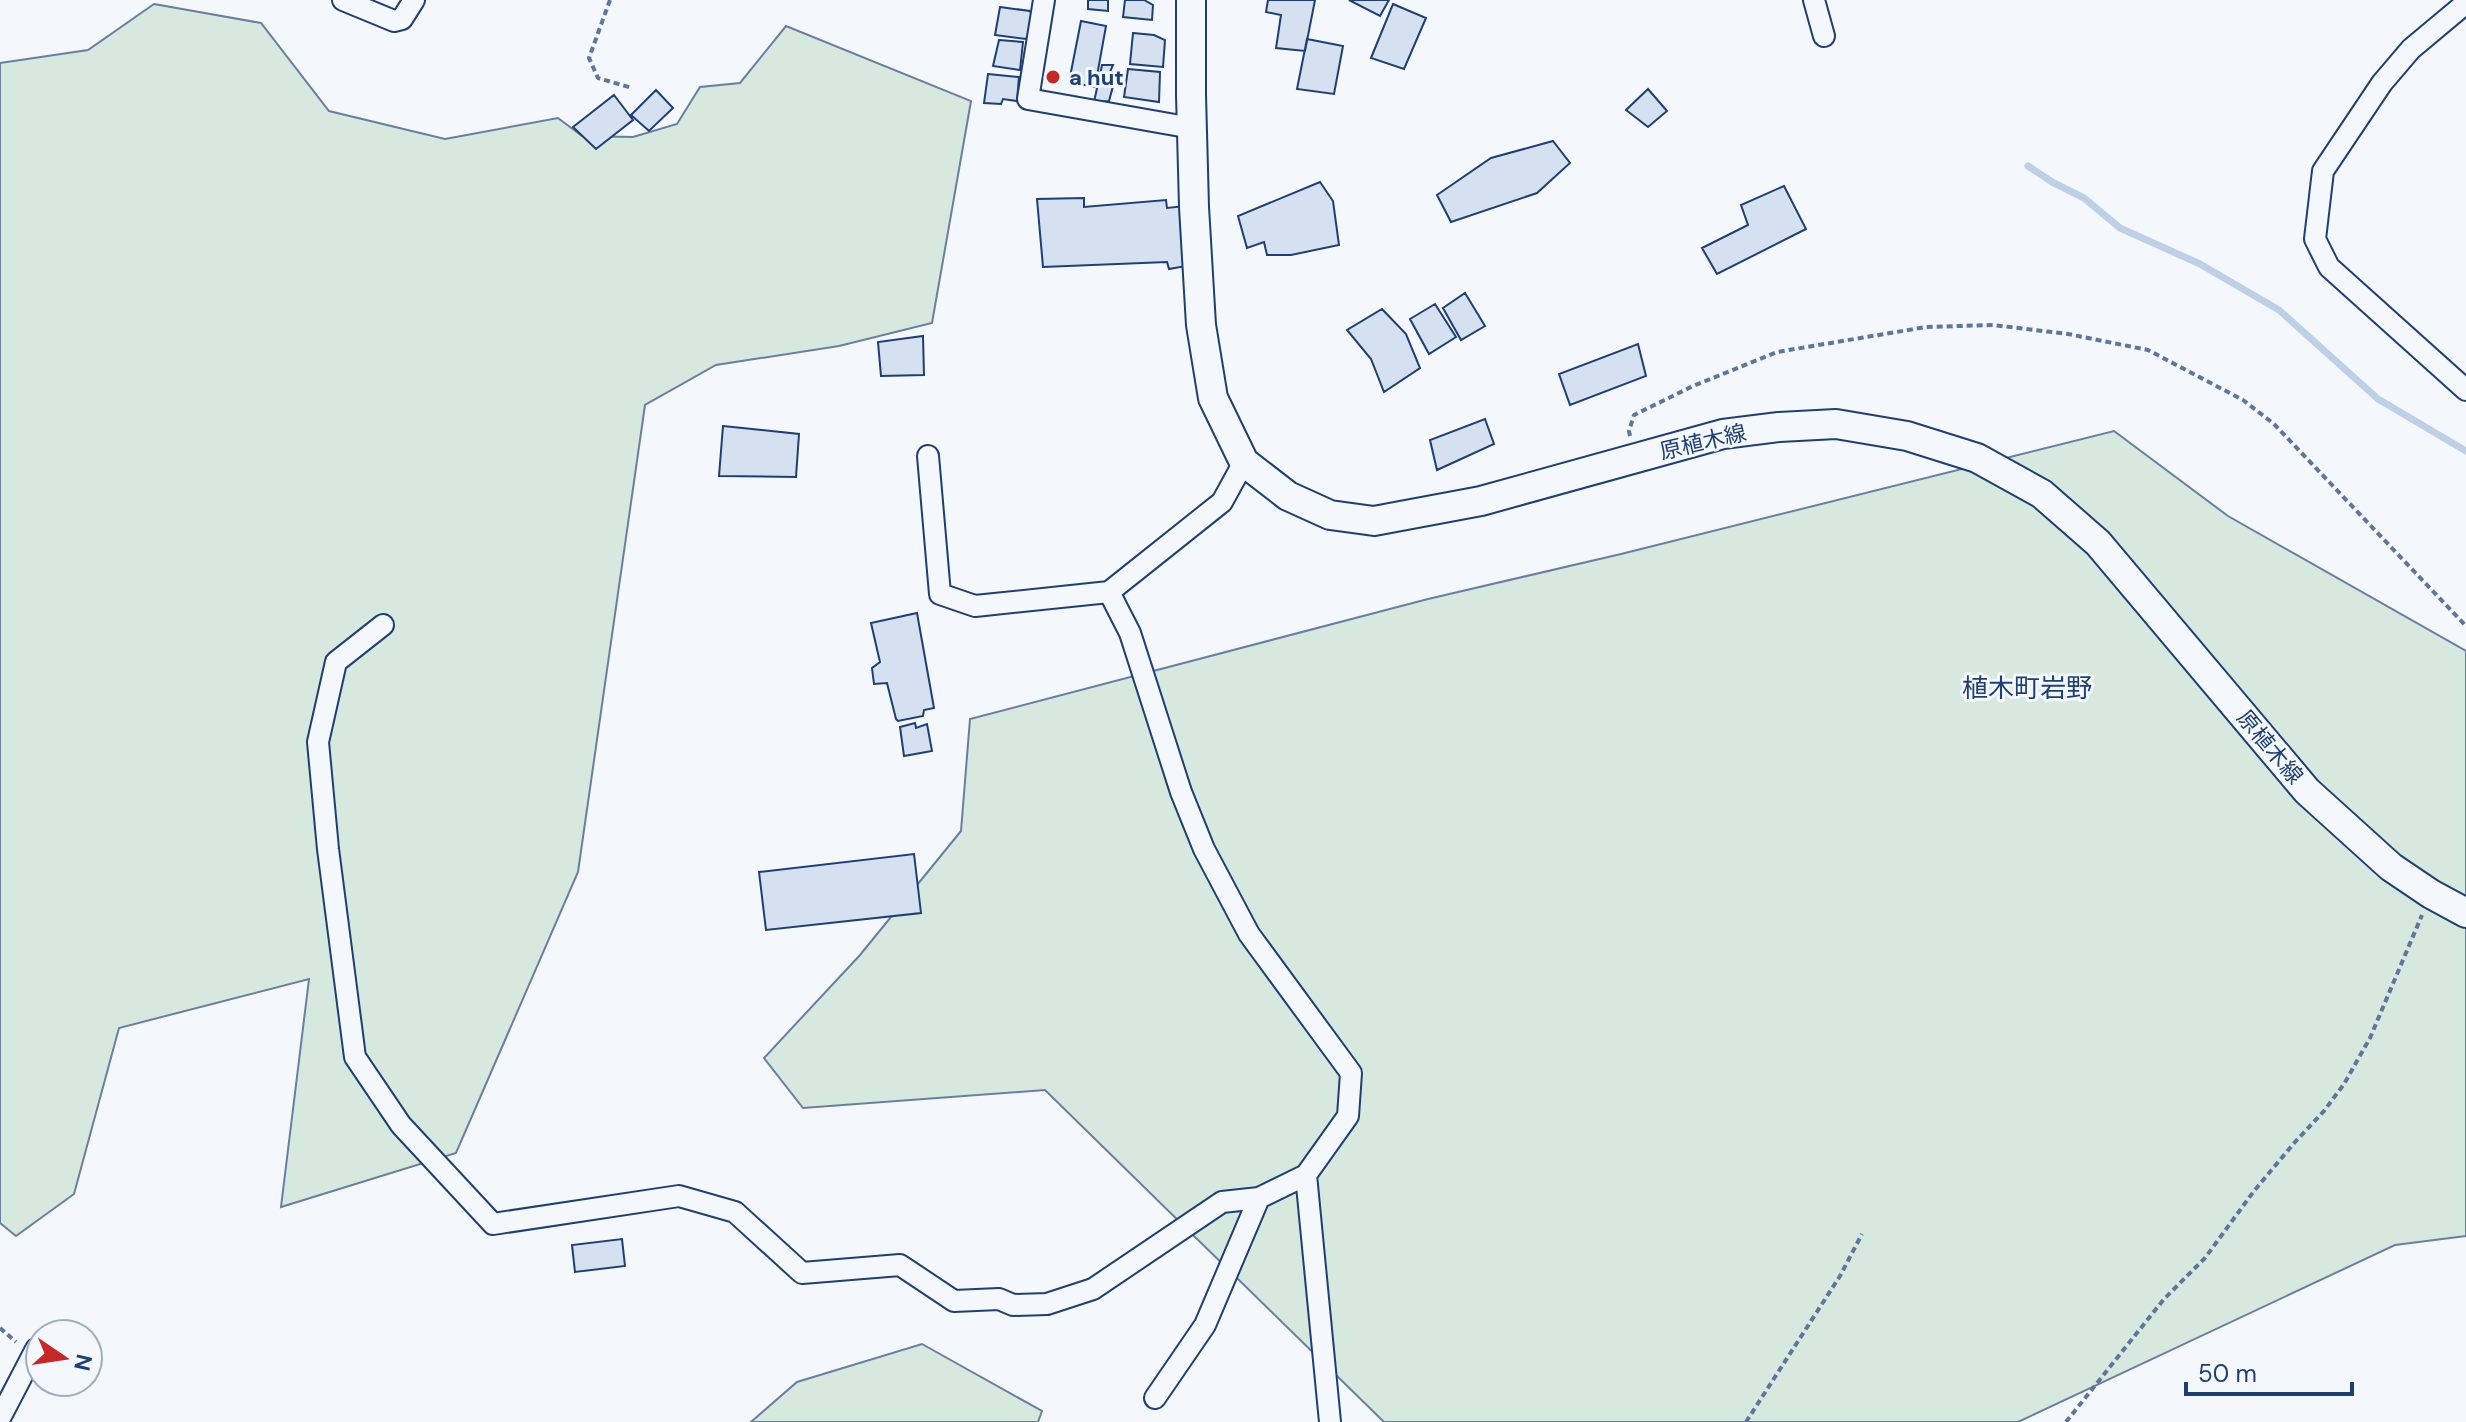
<svg xmlns="http://www.w3.org/2000/svg" width="2466" height="1422" font-family="'DM Sans','Noto Sans JP',sans-serif">
  <rect width="100%" height="100%" fill="#f4f7fb"/>
  <path fill="#d7e8df" stroke="#687fa3" stroke-width="2" d="M154 4 261 23 329 111 445 139 558 118 582 136 633 137 677 124 700 87 740 83 786 26 971 101 932 323 839 346 716 365 645 405 578 872 456 1153 281 1207 309 979 119 1028 74 1194 16 1236 0 1223V63L88 50Z
    M2114 431 2228 516 2466 651V1236L2395 1245 2018 1422H1384L1045 1090 803 1108 764 1058 860 955 961 831 970 719 1428 599 1621 554Z
    M922 1344 1042 1411 1038 1422H751L797 1382Z"/>
  <g fill="none" stroke-linecap="round" stroke-linejoin="round">
    <path stroke="#bed0e5" stroke-width="7" d="M2028 166 2052 182 2084 198 2120 228 2200 264 2279 310 2378 399 2466 451"/>
  </g>
  <path fill="#d5e0f0" stroke="#1d3f73" stroke-width="2" d="M1088 0H1108V11L1088 9Z
    M1125 0H1144L1153 5 1152 20 1123 17Z
    M1268 0H1315L1305 51 1276 48 1281 15 1266 12Z
    M1349 0H1389L1380 16Z
    M1393 4 1426 18 1404 69 1371 58Z
    M1000 7 1030 11 1035 21 1026 39 995 35Z
    M1081 21 1106 26 1095 87 1069 82Z
    M1133 33 1154 35 1165 40 1163 67 1130 64Z
    M1307 39 1343 46 1334 94 1297 89Z
    M999 40 1023 42 1020 70 993 66Z
    M1102 65H1113L1110 72 1116 75 1109 101 1094 102Z
    M1128 69 1160 72 1159 102 1124 97Z
    M988 74 1019 77 1017 101 1003 99 1001 104 984 103Z
    M1648 89 1667 111 1648 127 1626 110Z
    M656 90 673 108 649 131 631 115Z
    M614 95 633 120 596 149 573 127Z
    M1553 141 1570 163 1537 193 1451 222 1437 195 1491 158Z
    M1320 182 1333 201 1339 245 1291 255H1267L1264 242 1247 248 1238 216Z
    M1784 186 1806 229 1717 274 1702 248 1748 225 1741 205Z
    M1084 198V207L1166 200 1167 208 1185 206 1186 266 1169 269 1167 262 1043 267 1037 199Z
    M1465 293 1485 326 1461 340 1443 308Z
    M1435 304 1456 337 1429 354 1410 319Z
    M1382 309 1406 334 1420 368 1384 392 1371 359 1347 330Z
    M923 336 924 375 881 376 878 342Z
    M1638 344 1646 376 1570 405 1559 374Z
    M1485 419 1494 444 1437 470 1430 440Z
    M723 426 799 434 796 477 719 476Z
    M917 613 934 708 924 710 923 716 898 721 896 719 887 683 874 684 872 668 880 662 871 623Z
    M915 723 916 728 927 724 932 751 904 756 900 727Z
    M914 854 921 913 766 930 759 872Z
    M622 1239 625 1266 575 1272 572 1245Z"/>
  <g fill="none" stroke-linecap="round" stroke-linejoin="round">
    <g stroke="#1d3f73" stroke-width="24">
      <path id="minor" d="M343 0 394 21 402 19 414 0
        M1044 0 1028 99 1192 128
        M1814 0 1824 36
        M2466 3 2411 49 2382 83 2323 171 2315 239 2329 267 2466 390
        M928 456 940 594 975 606 1109 592 1222 502 1244 462
        M1109 592 1130 633 1181 792 1204 849 1249 934 1351 1073 1348 1116 1306 1175 1259 1198 1205 1325 1155 1398
        M383 625 336 662 318 742 328 849 355 1057 401 1125 493 1224 679 1196 735 1212 802 1273 900 1265 954 1301 999 1299 1013 1305 1047 1304 1093 1289 1222 1202 1259 1198
        M1306 1175 1330 1422
        M0 1418 36 1349"/>
    </g>
    <g stroke="#1d3f73" stroke-width="32">
      <path id="secondary" d="M1191 0V95L1194 207 1201 325 1213 398 1244 462 1288 496 1330 515 1374 521 1481 501 1723 434 1779 427 1836 424 1907 436 1977 458 2042 494 2098 543 2307 791 2391 867 2431 894 2466 913"/>
    </g>
    <path stroke="#5e769c" stroke-width="4" stroke-dasharray="6 4" stroke-linecap="butt" d="M610 0 589 58 598 78 632 88
      M1630 436 1629 431 1634 415 1693 386 1777 352 1926 327 1993 325 2068 334 2148 350 2243 400 2274 424 2466 626
      M0 1328 16 1342
      M1746 1422 1840 1276 1862 1234
      M2066 1422 2164 1299 2205 1258 2254 1191 2295 1142 2324 1111 2344 1084 2370 1038 2422 915"/>
    <use href="#minor" stroke="#f4f7fb" stroke-width="20"/>
    <use href="#secondary" stroke="#f4f7fb" stroke-width="28"/>
  </g>
  <circle fill="#c62828" stroke="#f4f7fb" stroke-width="3" cx="1053" cy="77" r="8"/>
  <g text-anchor="middle" dominant-baseline="central" stroke-width="6" stroke-linejoin="round" paint-order="stroke">
    <g font-size="22" font-weight="bold" fill="#1d3f73" stroke="#f4f7fb" text-anchor="start">
      <text x="1069" y="77">a hut</text>
    </g>
    <g font-size="22" fill="#1d3f73" stroke="#f4f7fb">
      <text transform="translate(1703 442) rotate(-13)">原植木線</text>
      <text transform="translate(2270 747) rotate(50)">原植木線</text>
    </g>
    <g font-size="26" fill="#1d3f73" stroke="#f4f7fb">
      <text x="2027" y="688">植木町岩野</text>
    </g>
  </g>
  <g transform="translate(64 1358) rotate(103)"><circle r="38" fill="#f4f7fb" stroke="#9eadc5" stroke-width="2"/>
  <path d="M0-6L14 30L0 20L-14 30Z" fill="#c62828"/>
  <text y="-12" font-size="22" font-weight="bold" text-anchor="middle" fill="#1d3f73">N</text>
  </g>
  <path d="M2186 1382v12h166v-12" fill="none" stroke="#1d3f73" stroke-width="4"/>
  <text x="2198" y="1382" font-size="24" fill="#1d3f73" stroke="#f4f7fb" stroke-width="6" paint-order="stroke">50 m</text>
</svg>
